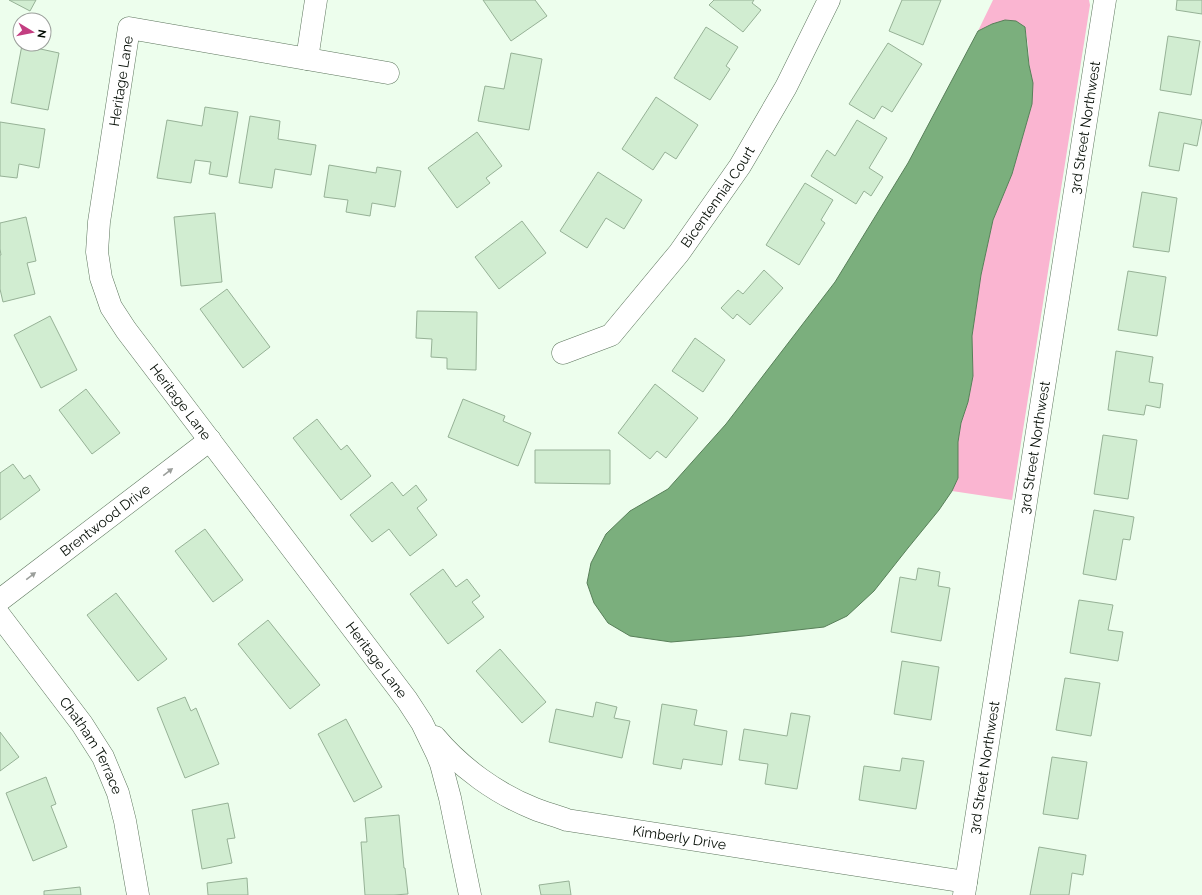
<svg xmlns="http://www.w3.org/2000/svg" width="1202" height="895" font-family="Raleway,sans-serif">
  <rect width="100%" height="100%" fill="#edfeed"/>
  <path fill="#fab5d1" d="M993 0H1089L1090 5 1012 500 952 491 958 478V442L961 423 968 402 973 376 972 336 981 275 993 220 1012 174 1032 104 1028 45 1025 27 992 24 978 31Z"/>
  <path fill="#7baf7d" stroke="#587f59" d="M1005 20 1016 21 1025 27 1029 65 1033 83 1032 104 1012 174 993 220 981 275 972 336 973 376 968 402 961 423 958 442V478L952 491 939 510 908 548 874 591 847 616 824 627 744 636 671 642 630 636 608 623 594 603 587 583 591 563 606 534 630 511 668 489 726 424 835 282 908 163 978 31 992 24Z"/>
  <path fill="#d1edd1" stroke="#96b196" d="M9 0H36L30 11Z
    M483 0H535L547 16 511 41Z
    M714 0H754L752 3 761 10 743 32 709 5Z
    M902 0H941L923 45 889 31Z
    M1177 0H1202V14L1176 10Z
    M706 27 738 47 726 66 730 69 710 100 674 78Z
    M1168 36 1200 41 1191 95 1160 90Z
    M888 43 922 64 892 112 882 106 874 119 849 104Z
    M22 45 59 53 48 110 11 103Z
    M511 53 542 59 529 130 478 121 485 86 504 89Z
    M656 97 698 125 676 159 665 152 653 170 622 149Z
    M205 107 238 112 227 177 209 174 211 162 195 160 191 183 157 178 167 120 202 126Z
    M1159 112 1202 120 1197 146 1184 143 1179 171 1149 166Z
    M250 116 280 121 278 139 316 145 311 175 275 169 272 188 239 183Z
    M857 120 887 138 869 168 883 177 871 196 864 191 856 204 811 176 827 150 835 156Z
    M0 122 45 129 39 168 19 164 17 178 0 176Z
    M477 132 502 166 486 178 490 183 457 208 428 168Z
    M329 165 376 173 377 167 401 171 395 207 372 203 370 216 346 212 348 200 324 197Z
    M598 172 642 200 624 229 606 218 587 248 560 231Z
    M805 183 833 200 821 220 825 223 799 265 766 245Z
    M1142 192 1177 198 1169 252 1133 247Z
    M215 213 222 282 181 286 174 217Z
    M26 217 36 261 27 263 35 294 3 302 0 289V255H1L0 249V223Z
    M522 221 546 253 499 289 475 257Z
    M764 270 783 288 750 325 737 314 733 319 721 308 738 290 743 294Z
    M1128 271 1166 277 1157 336 1118 330Z
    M227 289 270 347 243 368 200 309Z
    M417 311 477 312 476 370 447 369V358L431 357 432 339 416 338Z
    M50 316 77 370 41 388 14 335Z
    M695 338 725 360 703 392 672 371Z
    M1116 351 1153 357 1149 382 1163 384 1160 408 1146 405 1144 415 1108 410Z
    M655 384 698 418 666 458 657 451 650 459 618 433Z
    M86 389 120 433 92 454 59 410Z
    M463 399 505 416 503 421 531 433 518 466 448 437Z
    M317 419 341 450 347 445 371 476 341 500 293 438Z
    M1103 435 1137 440 1128 499 1094 494Z
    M535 450H610V484L535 483Z
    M13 464 24 479 30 475 40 490 0 520V473Z
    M392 482 403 496 416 485 427 500 417 508 437 535 410 556 389 529 372 542 350 515Z
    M1094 510 1134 517 1130 540 1123 539 1116 580 1083 574Z
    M205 529 243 580 213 602 175 551Z
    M918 568 940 572 938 586 950 588 941 641 891 632 900 577 916 580Z
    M443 569 456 587 467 579 480 596 472 602 484 617 448 644 410 594Z
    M116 593 167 659 138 681 87 615Z
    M1079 600 1113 605 1108 630 1123 632 1118 661 1070 653Z
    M268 620 320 685 290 709 238 644Z
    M500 649 546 702 522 723 476 671Z
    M902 661 939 667 931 720 894 714Z
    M1065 678 1100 683 1091 736 1056 730Z
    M185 697 191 711 196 708 219 764 185 778 157 708Z
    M596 702 617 707 614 718 630 721 622 758 549 742 556 709 593 717Z
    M662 704 697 710 694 725 727 731 722 765 683 759 681 769 653 764Z
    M791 713 810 716 797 789 765 784 768 764 739 760 744 729 787 736Z
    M346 719 382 787 354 802 318 734Z
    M0 732 19 757 0 771Z
    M1052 757 1087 762 1078 819 1043 814Z
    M902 758 924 761 916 809 859 800 864 766 900 771Z
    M46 777 56 804 51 806 67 847 33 861 6 793Z
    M228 803 235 838 227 839 232 863 202 869 192 810Z
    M399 815 404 868H405L408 894 394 895H365L361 842H367L365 818Z
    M1039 847 1086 855 1083 875 1072 873 1069 895H1030Z
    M247 878 248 895H208L207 883Z
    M569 881 571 895H541L539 885Z
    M80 887 81 895H44V891Z"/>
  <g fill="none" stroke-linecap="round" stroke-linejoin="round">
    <g stroke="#5d755d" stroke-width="23">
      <g id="minor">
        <path d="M307 59 316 0"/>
        <path id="s1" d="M388 73 129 28 99 222 97 252 101 278 111 307 126 330 407 700 422 723 437 754 441 764 450 798 470 895"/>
        <path id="s2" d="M563 353 611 335 679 253 740 166 786 87 829 0"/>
        <path id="s3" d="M0 600 210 440"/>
        <path id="s4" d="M0 616 82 724 103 757 118 793 125 821 138 895"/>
        <path id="s5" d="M435 737C461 768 497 794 535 809 545 813 557 816 567 820L966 882"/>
        <path id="s6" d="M964 895 1105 0"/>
      </g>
    </g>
    <use href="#minor" stroke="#fff" stroke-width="22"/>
  </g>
  <defs><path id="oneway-solid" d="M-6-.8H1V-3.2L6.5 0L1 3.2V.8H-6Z"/></defs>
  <g fill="#9b9f9b">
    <use href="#oneway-solid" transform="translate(168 472) rotate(-37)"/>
    <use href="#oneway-solid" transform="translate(31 576) rotate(-37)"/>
  </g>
  <g text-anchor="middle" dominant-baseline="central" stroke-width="3" stroke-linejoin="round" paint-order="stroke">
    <g font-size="14" fill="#060e06" stroke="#fff">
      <text transform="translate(121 81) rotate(-81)">Heritage Lane</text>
      <text stroke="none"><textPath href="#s6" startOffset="777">3rd Street Northwest</textPath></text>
      <text stroke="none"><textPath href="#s2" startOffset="226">Bicentennial Court</textPath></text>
      <text stroke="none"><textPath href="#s1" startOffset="664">Heritage Lane</textPath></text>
      <text stroke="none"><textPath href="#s6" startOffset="453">3rd Street Northwest</textPath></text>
      <text stroke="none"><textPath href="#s3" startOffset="132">Brentwood Drive</textPath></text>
      <text stroke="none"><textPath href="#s1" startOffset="988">Heritage Lane</textPath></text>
      <text stroke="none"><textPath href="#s4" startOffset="159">Chatham Terrace</textPath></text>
      <text stroke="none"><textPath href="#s6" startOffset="129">3rd Street Northwest</textPath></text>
      <text stroke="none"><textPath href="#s5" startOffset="272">Kimberly Drive</textPath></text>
    </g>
  </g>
  <g transform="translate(32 32) rotate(100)"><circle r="19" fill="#ffffff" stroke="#9b9f9b"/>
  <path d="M0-3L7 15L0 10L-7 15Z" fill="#c33e81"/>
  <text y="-6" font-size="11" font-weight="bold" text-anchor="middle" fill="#060e06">N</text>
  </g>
</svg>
